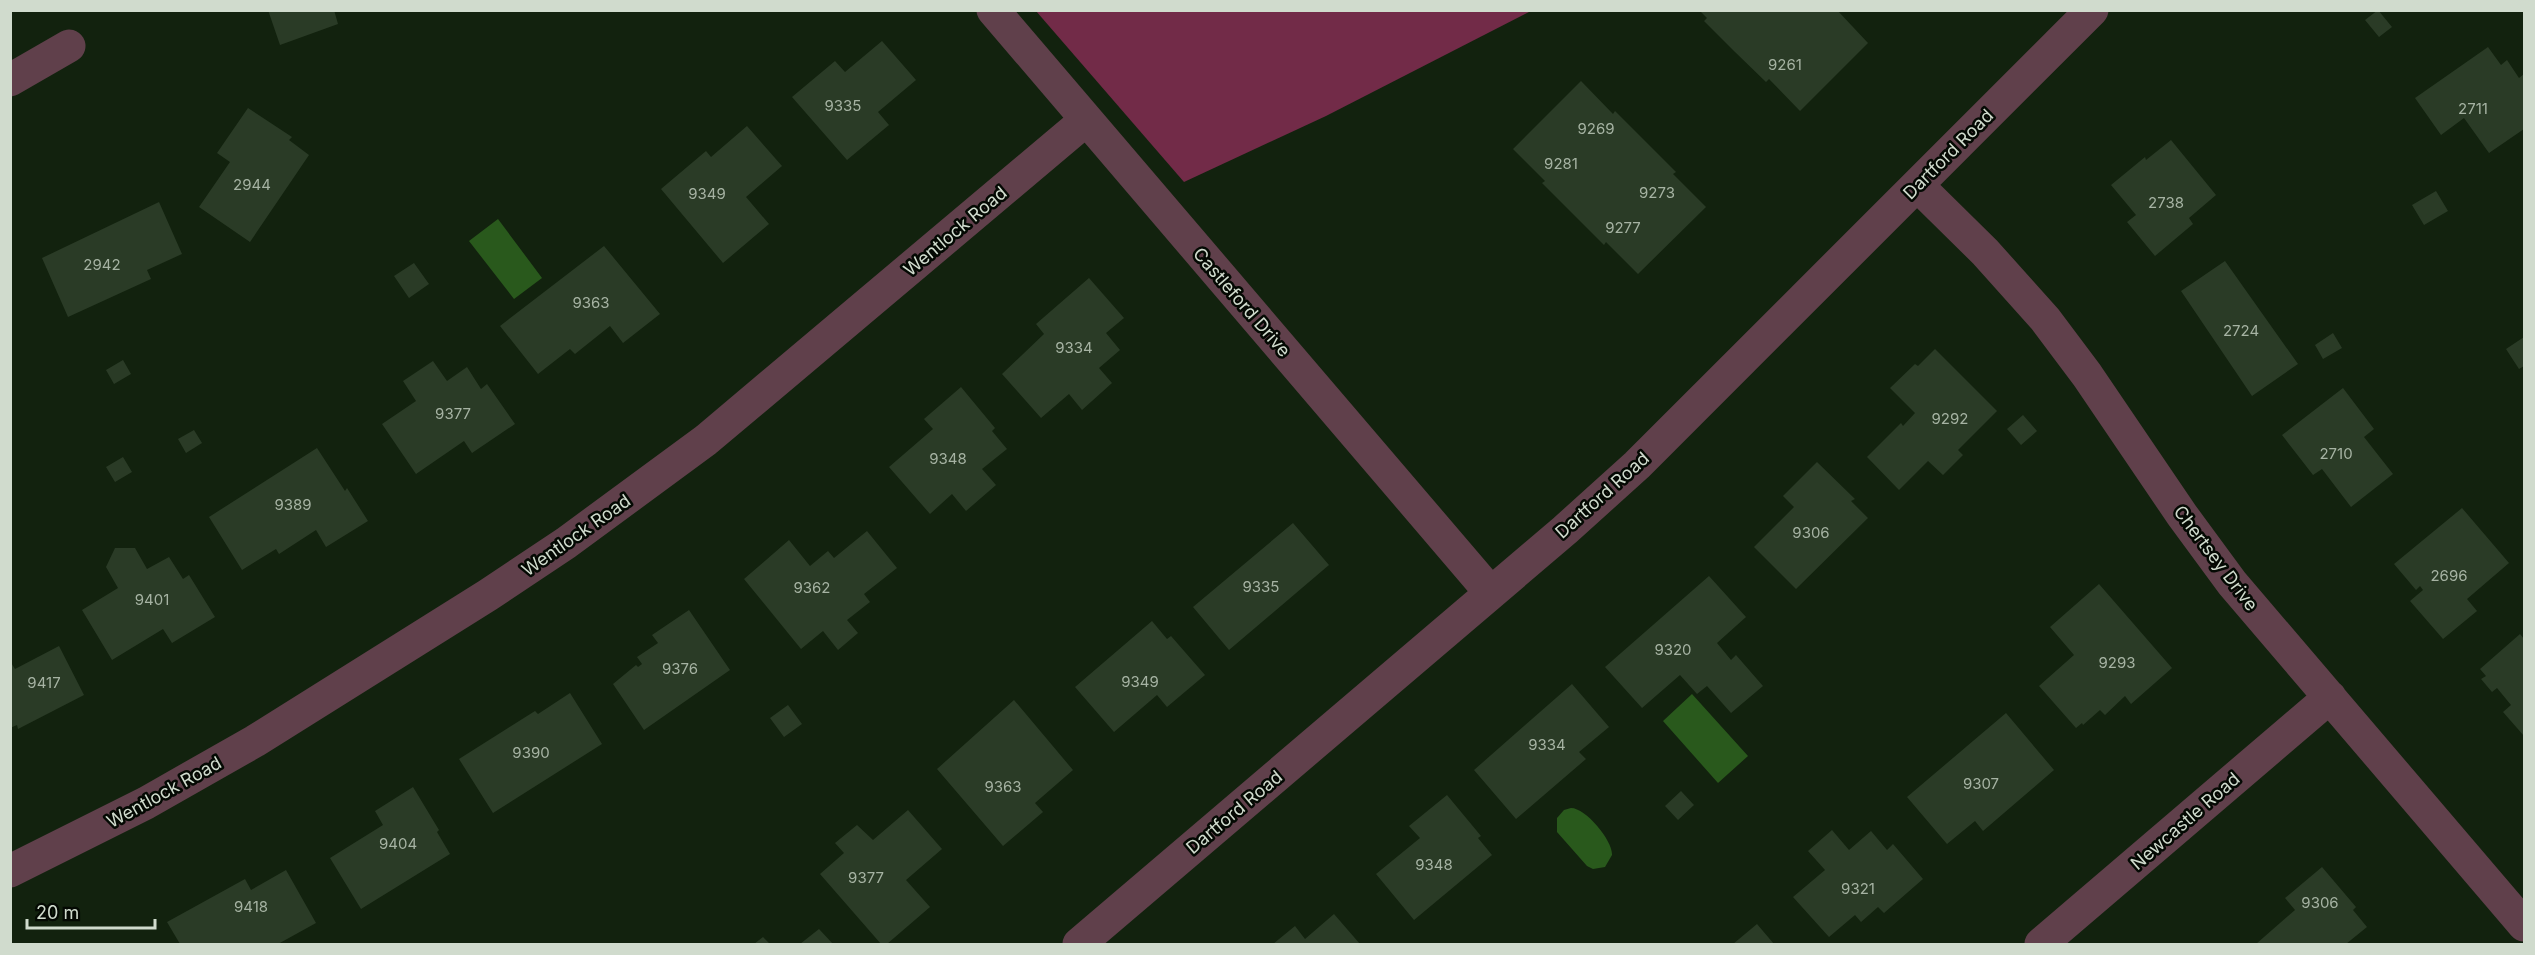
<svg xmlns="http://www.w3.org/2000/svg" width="2535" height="955" font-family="Inter,sans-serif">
  <rect width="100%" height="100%" fill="#12220e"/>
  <path fill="#722b48" d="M1036 11H1531L1326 116 1184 182Z"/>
  <path fill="#29591c" d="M498 219 542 278 514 299 469 241Z
    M1692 694 1748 756 1718 783 1663 721Z
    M1571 808C1586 808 1613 841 1612 855L1605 867 1593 869 1587 866 1557 832V818L1564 810Z"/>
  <path fill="#2a3b26" d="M268 10H334L338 24 280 45Z
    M1699 10H1837L1868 43 1800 111 1769 79 1766 82 1735 52 1704 21 1707 18Z
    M2378 10 2392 27 2379 37 2365 20Z
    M882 41 916 80 878 112 889 125 847 160 792 97 835 61 845 72Z
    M2488 47 2501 65 2507 60 2519 78 2524 74V129L2489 153 2464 118 2441 135 2415 98Z
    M1581 81 1613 114 1615 111 1676 172 1673 174 1706 207 1638 274 1606 242 1604 245 1542 183 1545 181 1513 149Z
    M248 108 292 137 289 140 309 155 250 242 199 207 230 162 217 153Z
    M747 126 782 166 746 197 769 224 723 263 661 189 706 151 711 157Z
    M2171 140 2216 195 2189 218 2193 224 2155 256 2127 222 2136 215 2111 185 2145 157 2146 160Z
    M2436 191 2448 211 2424 225 2412 205Z
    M159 202 182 254 147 270 151 279 68 317 42 258Z
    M604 246 660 314 623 343 610 326 575 354 570 349 538 374 500 326Z
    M2225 261 2298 364 2252 396 2181 291Z
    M414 263 429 284 409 298 394 276Z
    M1089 278 1124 318 1106 333 1120 350 1099 368 1112 383 1082 410 1069 394 1041 418 1002 374 1044 334 1036 324Z
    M2333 333 2342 348 2323 359 2315 345Z
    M2524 337V366L2519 369 2506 349Z
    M1935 349 1997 411 1958 450 1963 455 1943 475 1928 461 1899 490 1867 457 1901 423 1903 426 1915 413 1890 388 1915 364 1918 366Z
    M123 360 131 374 114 384 106 370Z
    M433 361 447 381 467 367 481 389 487 384 515 424 472 453 464 441 416 474 382 424 416 401 403 381Z
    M961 387 995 428 992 431 1007 449 982 469 996 485 966 511 952 494 930 514 889 467 933 429 924 419Z
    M2343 388 2374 429 2364 437 2393 474 2351 507 2322 469 2313 475 2282 435Z
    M2023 415 2037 431 2021 445 2007 429Z
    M194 430 202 443 186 453 178 439Z
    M317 448 345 491 347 488 368 521 326 547 316 530 279 554 276 549 242 570 209 517Z
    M123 457 132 472 115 482 106 467Z
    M1817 462 1855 499 1851 501 1868 518 1796 589 1754 547 1794 507 1783 496Z
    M2462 508 2509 563 2467 599 2477 611 2443 639 2410 601 2423 590 2420 586 2416 590 2394 564Z
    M1293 523 1329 565 1229 650 1193 607Z
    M867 531 897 568 864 594 870 602 847 620 858 633 838 650 823 631 801 649 744 579 789 540 810 566 828 551 834 558Z
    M115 548H135L147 569 169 557 183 579 189 575 215 617 172 643 163 629 112 660 82 610 118 588 106 567Z
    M1709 576 1746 617 1717 643 1731 660 1736 655 1763 686 1731 713 1707 686 1697 694 1680 675 1642 708 1605 667Z
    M2099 584 2172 668 2131 704 2125 696 2105 715 2100 710 2083 725 2082 723 2076 728 2039 686 2074 655 2050 627Z
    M689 610 730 670 644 730 613 684 636 665 638 667 642 664 637 657 658 643 652 635Z
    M1152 621 1167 639 1171 636 1205 675 1167 707 1157 695 1114 732 1075 687Z
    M2520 634 2524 639V736L2503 712 2511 705 2497 688 2492 692 2481 679 2486 676 2480 669Z
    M59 646 84 695 18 729 17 725 10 728V661L15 669Z
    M1572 684 1609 727 1579 752 1586 759 1516 819 1474 770Z
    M570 693 602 744 493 813 459 759 535 711 538 714Z
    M1014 700 1073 770 1035 803 1043 812 1003 846 937 769Z
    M788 705 802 724 784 737 770 718Z
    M2006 713 2054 770 1983 831 1975 821 1947 844 1907 797Z
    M413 787 439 830 437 832 450 854 361 909 330 858 383 825 375 811Z
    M1681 791 1694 805 1678 820 1665 806Z
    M1447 795 1481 836 1478 838 1492 855 1414 920 1376 874 1420 838 1409 826Z
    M908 810 942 849 906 880 930 907 887 944H881L820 874 844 853 835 843 857 825 873 840Z
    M1832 830 1849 850 1871 831 1887 850 1893 844 1923 879 1884 913 1878 907 1861 922 1855 915 1829 937 1793 897 1825 870 1808 851Z
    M2322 867 2356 907 2353 910 2367 927 2346 944H2256L2295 910 2285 898Z
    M286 870 316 923 278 944H180L167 922 245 879 251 890Z
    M1334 914 1360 944H1273L1295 926 1305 939Z
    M1757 924 1774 944H1733Z
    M819 929 833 944H800Z
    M763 937 770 944H754Z"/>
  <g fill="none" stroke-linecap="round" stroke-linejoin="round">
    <path stroke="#60404b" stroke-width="33" d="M993 10 1491 593
      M10 80 69 46
      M1917 185 1985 252 2045 319 2087 375 2182 515 2232 583 2524 925
      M10 871 146 803 255 741 488 595 566 543 706 440 1086 120
      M1079 944 1565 530 1637 465 2092 10
      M2041 944 2330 697"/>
  </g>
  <g text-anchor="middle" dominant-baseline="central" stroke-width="5" stroke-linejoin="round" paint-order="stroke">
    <g font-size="15" fill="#a6b3a3">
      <text x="1785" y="64">9261</text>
      <text x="843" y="105">9335</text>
      <text x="2473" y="108">2711</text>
      <text x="1596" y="128">9269</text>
      <text x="1561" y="163">9281</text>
      <text x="252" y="184">2944</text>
      <text x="1657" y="192">9273</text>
      <text x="707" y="193">9349</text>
      <text x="2166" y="202">2738</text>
      <text x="1623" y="227">9277</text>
      <text x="102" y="264">2942</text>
      <text x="591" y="302">9363</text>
      <text x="2241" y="330">2724</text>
      <text x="1074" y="347">9334</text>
      <text x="453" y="413">9377</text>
      <text x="1950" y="418">9292</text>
      <text x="2336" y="453">2710</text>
      <text x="948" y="458">9348</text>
      <text x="293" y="504">9389</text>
      <text x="1811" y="532">9306</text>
      <text x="2449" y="575">2696</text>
      <text x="1261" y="586">9335</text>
      <text x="812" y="587">9362</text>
      <text x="152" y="599">9401</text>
      <text x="1673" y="649">9320</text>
      <text x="2117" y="662">9293</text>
      <text x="680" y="668">9376</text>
      <text x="1140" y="681">9349</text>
      <text x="44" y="682">9417</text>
      <text x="1547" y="744">9334</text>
      <text x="531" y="752">9390</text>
      <text x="1981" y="783">9307</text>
      <text x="1003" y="786">9363</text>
      <text x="398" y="843">9404</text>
      <text x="1434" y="864">9348</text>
      <text x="866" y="877">9377</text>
      <text x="1858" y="888">9321</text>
      <text x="2320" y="902">9306</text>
      <text x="251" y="906">9418</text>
    </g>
    <g font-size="18" fill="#d0dbcd" stroke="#040903">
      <text transform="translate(1948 154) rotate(-45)">Dartford Road</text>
      <text transform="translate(955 231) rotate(-40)">Wentlock Road</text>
      <text transform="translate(1242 302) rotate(49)">Castleford Drive</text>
      <text transform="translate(1602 495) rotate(-42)">Dartford Road</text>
      <text transform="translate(576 535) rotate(-35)">Wentlock Road</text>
      <text transform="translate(2216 558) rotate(53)">Chertsey Drive</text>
      <text transform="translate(164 792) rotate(-29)">Wentlock Road</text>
      <text transform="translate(1234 812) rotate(-40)">Dartford Road</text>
      <text transform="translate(2185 821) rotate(-41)">Newcastle Road</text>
    </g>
  </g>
  <rect width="2535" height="955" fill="none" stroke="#d0dbcd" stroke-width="24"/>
  <path d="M27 919v9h128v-9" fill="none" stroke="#d0dbcd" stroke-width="3"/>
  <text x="36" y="919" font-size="18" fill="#d0dbcd" stroke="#040903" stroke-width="4.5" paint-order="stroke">20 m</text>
</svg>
